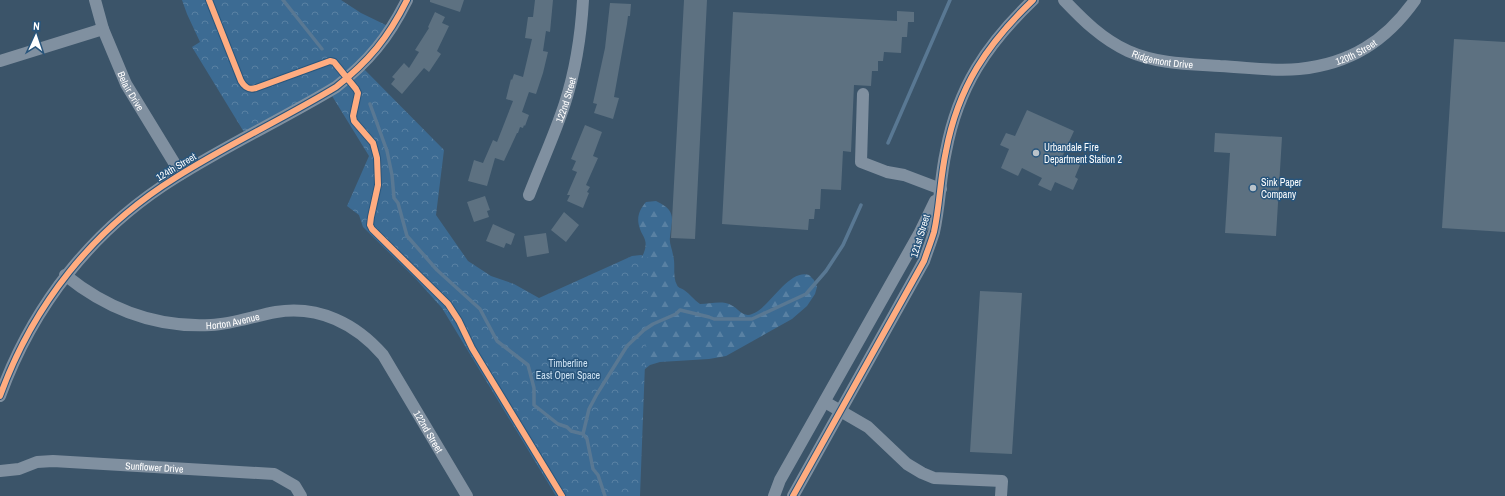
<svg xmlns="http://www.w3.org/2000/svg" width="1505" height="496" font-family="'Archivo Narrow',sans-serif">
  <defs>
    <pattern id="forest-firs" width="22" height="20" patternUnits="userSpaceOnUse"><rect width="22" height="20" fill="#3c6b93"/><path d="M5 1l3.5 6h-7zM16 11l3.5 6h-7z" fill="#5981a3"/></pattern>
    <pattern id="park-crowns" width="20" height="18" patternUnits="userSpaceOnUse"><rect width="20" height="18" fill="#3c6b93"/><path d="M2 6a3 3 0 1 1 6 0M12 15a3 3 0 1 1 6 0" fill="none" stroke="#5981a3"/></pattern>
  </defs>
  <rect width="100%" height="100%" fill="#3b5469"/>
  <path fill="url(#forest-firs)" d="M656 201C677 211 672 218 670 237 669 243 672 248 673 255 676 265 672 276 677 285 678 288 681 288 684 290 690 294 694 300 700 304 710 304 722 300 731 305 738 308 743 318 752 314 770 308 788 269 809 275L814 280 817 287 815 294 807 306 792 319 726 356 709 359 660 362 650 365 640 373 641 259C644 253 647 247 645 240 644 236 641 233 640 229 636 218 639 210 646 202Z"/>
  <path fill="url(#park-crowns)" d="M182 0H341L361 13 392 28 361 66 444 150 436 215 468 261 491 276 514 284 539 298 632 256 641 255 649 258 640 496H556L442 308 415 278 363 227 359 215 347 206 369 156 329 91 247 137 192 47 200 42 187 14Z"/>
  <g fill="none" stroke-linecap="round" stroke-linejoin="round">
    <path stroke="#597893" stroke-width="3.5" d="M283 0 322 49
      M370 104 387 151 392 175 394 198 398 203 407 236 437 270 480 309 497 341 528 365 534 388V405L558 424 567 427 571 431 583 434 587 439 593 469 598 475 605 496
      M888 143 950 0
      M583 434 589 409 597 394 627 346 644 330 653 324 676 314 680 310 709 317 714 319H752L806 294 826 271 843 245 861 205"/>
  </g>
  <path fill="#5d7181" d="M430 0H464L460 12 430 2Z
    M535 0H553L550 32 546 31 543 51 548 52 543 73 536 94 529 92 522 112 529 115 525 126 524 125 523 128 520 127 518 133H517L504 161 495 158 487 186 468 181 474 160 483 163 493 140 497 142 513 101 506 99 511 79 512 80 514 74 523 77 532 39 525 38 528 17H533Z
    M684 0H707L695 239 671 238Z
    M610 3 631 4 630 16H628L627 24 614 97 619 98 613 119 594 113 597 104 593 103 605 48Z
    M897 11 914 12V22H908L907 37H902L901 53 884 52 883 61H878V71H872L871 86 854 85 851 152 843 151 841 190 821 189 820 209H815L814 219H809L808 230 722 224 733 12 897 21Z
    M435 12 445 17 442 23 449 26 437 51 441 54 429 72 424 68 402 94 391 84 395 79 392 77 404 63 409 68 419 52 415 50 429 28 428 27Z
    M1454 39 1505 42V232L1442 228Z
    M1027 110 1074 131 1062 157 1080 165 1075 177 1078 179 1073 190 1055 182 1051 191 1038 185 1042 178 1022 168 1018 176 1001 168 1009 149 1000 145 1006 133 1015 136Z
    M585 125 602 132 593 156 598 158 586 185 590 187 587 192 589 193 583 208 567 201 570 195H567L577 172 572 170 576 161 571 159Z
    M1215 133 1282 137 1276 236 1225 233 1230 153 1214 152Z
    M485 196 490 210 487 211 489 217 474 222 467 202Z
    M564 212 579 225 566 242 551 230Z
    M493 224 515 234 511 245 506 243 504 248 486 241Z
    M546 233 549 253 527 257 524 236Z
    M980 291 1022 293 1012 454 970 452Z"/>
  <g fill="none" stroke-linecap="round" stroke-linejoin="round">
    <g stroke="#8090a0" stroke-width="12">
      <path id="s1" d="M95 0 103 29 126 84 181 174"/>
      <path id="s2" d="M1064 0C1083 20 1102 39 1128 51 1157 64 1189 64 1220 66 1246 67 1273 72 1299 69 1350 64 1386 41 1415 0"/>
      <path d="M0 61 103 29"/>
      <path d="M863 94 861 162 887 172 904 175 941 189"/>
      <path id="s3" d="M529 195C541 164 555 134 565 103 576 69 581 35 583 0"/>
      <path id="s4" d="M65 275C107 309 156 328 211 325 233 324 254 316 276 312 319 305 356 324 383 355L467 496"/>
      <path d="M0 396C33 305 93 229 175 178 227 145 283 119 336 87 369 61 388 38 407 0"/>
      <path d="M825 402 868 427 907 464 922 473 934 478 1002 481 1001 496"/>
      <path id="s5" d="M0 471 19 469 37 462 53 461 274 474 295 486 301 496"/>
      <path d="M774 496 780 480 919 234 935 201"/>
      <path d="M793 496 924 261C927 252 931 242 934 232 940 205 940 178 946 151 958 87 987 44 1033 0"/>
    </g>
    <g stroke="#28557c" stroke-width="8">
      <path id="cycleway" d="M209 0 241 81C245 88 249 90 256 88L330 61 334 62 356 89 358 93 353 116 354 121 373 143 377 158 378 185 371 217 370 225 372 229 448 304 459 321 472 348 562 496
        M0 396C33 305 93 229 175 178 227 145 283 119 336 87 369 61 388 38 407 0
        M793 496 924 261C927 252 931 242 934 232 940 205 940 178 946 151 958 87 987 44 1033 0"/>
    </g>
    <use href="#cycleway" stroke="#ffac80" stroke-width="6"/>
  </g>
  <g fill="#bac3ca" stroke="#28557c" stroke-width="1.5">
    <circle cx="1036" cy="153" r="4"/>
    <circle cx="1253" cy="188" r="4"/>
  </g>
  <g text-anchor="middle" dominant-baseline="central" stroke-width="3" stroke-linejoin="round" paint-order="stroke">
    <g font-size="10" fill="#fff" stroke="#28557c">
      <text stroke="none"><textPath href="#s2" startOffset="315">120th Street</textPath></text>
      <text stroke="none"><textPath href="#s2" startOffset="118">Ridgemont Drive</textPath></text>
      <text stroke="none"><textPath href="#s1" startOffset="98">Belair Drive</textPath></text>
      <text stroke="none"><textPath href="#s3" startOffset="102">122nd Street</textPath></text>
      <text transform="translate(176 167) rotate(-31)">124th Street</text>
      <text transform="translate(920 236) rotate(-73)">121st Street</text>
      <text stroke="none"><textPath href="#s4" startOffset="180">Horton Avenue</textPath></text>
      <text stroke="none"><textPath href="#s4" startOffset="434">122nd Street</textPath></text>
      <text stroke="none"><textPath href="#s5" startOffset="156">Sunflower Drive</textPath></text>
    </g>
    <g font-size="10" fill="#fff" stroke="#28557c" text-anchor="start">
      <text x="1044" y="147">Urbandale Fire<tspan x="1044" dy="12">Department Station 2</tspan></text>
      <text x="1261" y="182">Sink Paper<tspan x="1261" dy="12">Company</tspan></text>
    </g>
    <g font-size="10" fill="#cfe3f3" stroke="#28557c">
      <text x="568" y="363">Timberline<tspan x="568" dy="12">East Open Space</tspan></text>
    </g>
  </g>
  <g transform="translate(36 36) rotate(3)" stroke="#28557c" stroke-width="3" paint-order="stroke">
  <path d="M0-3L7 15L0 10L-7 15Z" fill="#ffffff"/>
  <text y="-6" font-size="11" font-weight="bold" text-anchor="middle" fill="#ffffff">N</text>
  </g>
</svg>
